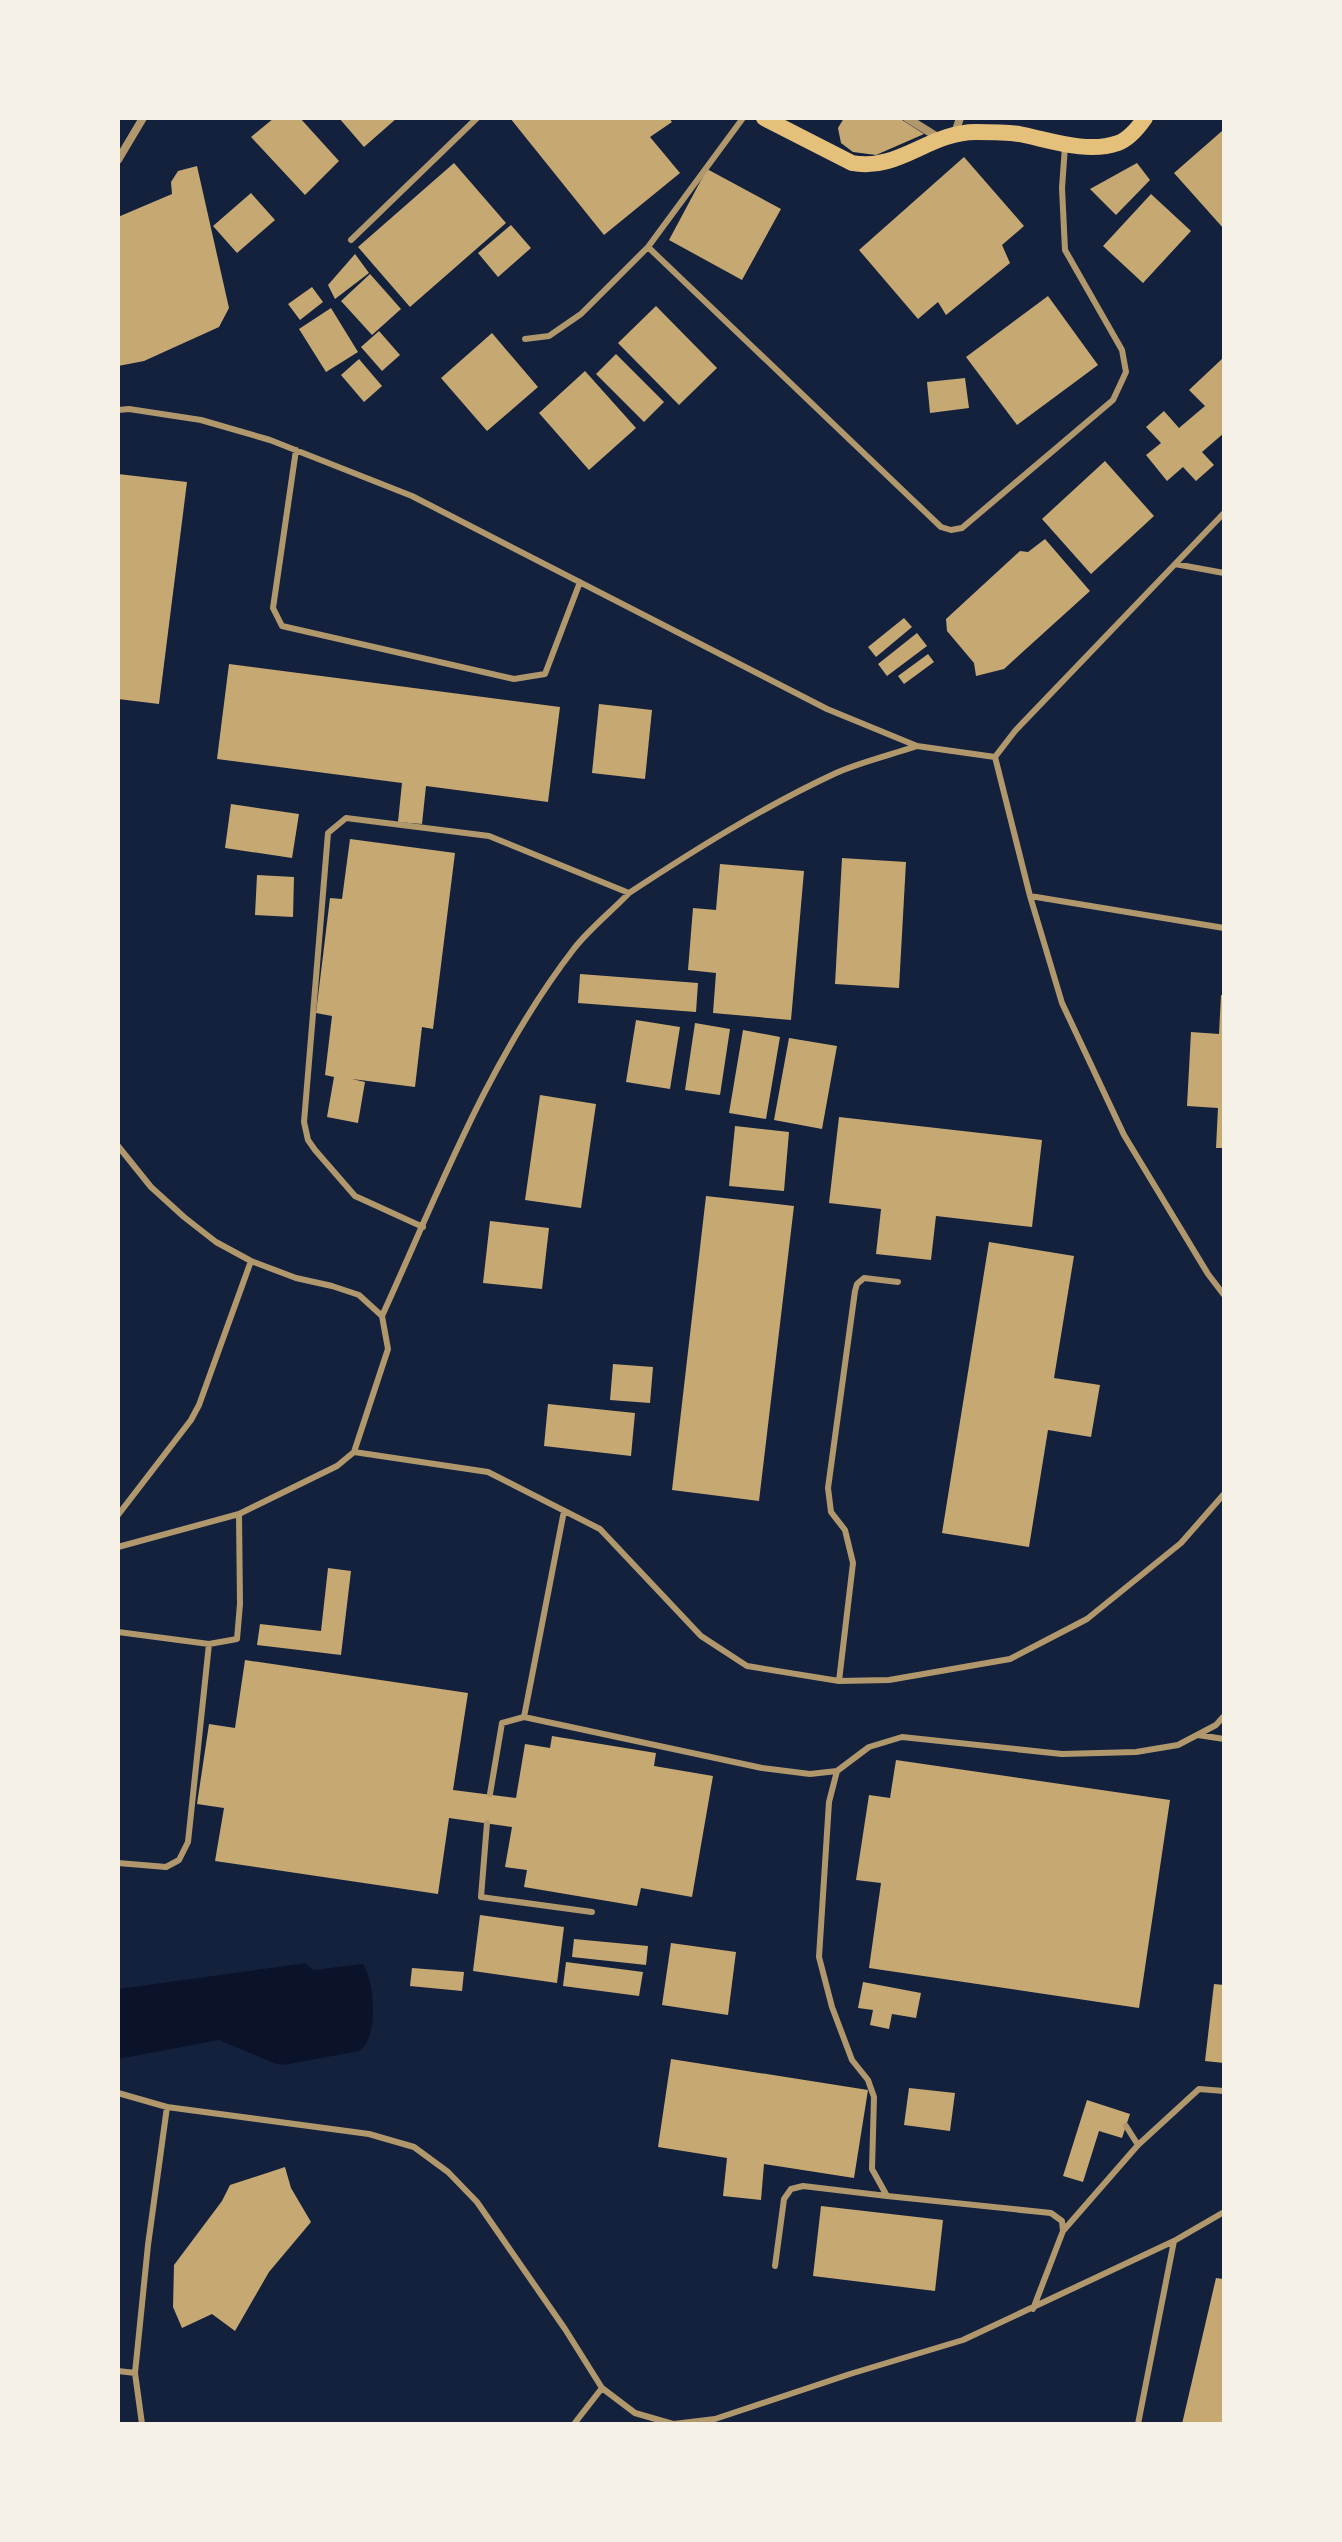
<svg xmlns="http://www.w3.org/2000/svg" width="1342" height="2542" font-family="Jost,sans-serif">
  <rect width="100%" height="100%" fill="#14213d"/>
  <path fill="#0b132b" d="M306 1963 313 1970 363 1964C375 1982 379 2039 359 2051L284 2065 276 2064 219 2040 118 2059V1989Z"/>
  <path fill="#c6a872" d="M274 118H300L339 161 305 195 251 137Z
    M339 118H397L364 147Z
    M510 118H669L672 122 650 137 680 173 604 235Z
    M844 118H899L924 134 876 155 853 152 841 143 838 128Z
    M1222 131 1224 133V229L1174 173Z
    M964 157 1024 226 1002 245 1010 263 946 315 938 302 918 319 859 250Z
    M454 163 506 223 410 307 358 247Z
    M1137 163 1150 180 1116 215 1090 189Z
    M197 166 229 308 219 327 144 361 118 366V217L172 194 171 182 178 171Z
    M707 169 781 209 742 280 669 240Z
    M251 193 275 220 237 253 213 226Z
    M1151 194 1191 231 1143 283 1103 246Z
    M511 225 531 248 498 277 478 253Z
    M355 254 369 273 335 299 328 285Z
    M370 274 401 309 372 335 341 301Z
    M312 287 323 302 300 320 288 304Z
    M1048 296 1098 365 1017 425 966 357Z
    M656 306 717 368 679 405 618 343Z
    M331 308 358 352 326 372 299 329Z
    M379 331 400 355 382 371 361 347Z
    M492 333 538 387 487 431 441 378Z
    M616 354 664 402 644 422 596 374Z
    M1224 357V433L1202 452 1214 465 1196 481 1183 467 1167 481 1146 455 1161 443 1146 427 1164 411 1179 428 1205 406 1189 390Z
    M359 359 382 386 364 402 341 375Z
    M585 371 636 428 589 470 539 413Z
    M965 378 969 408 930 413 927 382Z
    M1105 461 1154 516 1091 574 1042 519Z
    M118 474 187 482 159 704 118 699Z
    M1045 539 1090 591 1004 669 976 676 974 663 947 631 946 619 1020 551 1028 552Z
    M904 618 912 627 876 657 868 647Z
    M917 633 927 646 887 676 878 664Z
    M928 654 934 662 904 684 898 676Z
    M229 664 560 707 548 802 426 786 422 824 398 822 402 783 217 759Z
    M599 704 652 710 645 779 592 773Z
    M231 804 299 814 292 858 225 848Z
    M350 839 455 853 433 1029 422 1027 415 1087 352 1079 365 1082 358 1123 327 1117 334 1077 325 1075 332 1016 316 1013 330 898 342 899Z
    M842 858 906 862 899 988 835 984Z
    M720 864 804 871 791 1020 713 1013 716 973 688 970 693 908 716 910Z
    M257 875 294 877 293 917 255 915Z
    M580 974 698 983 696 1012 578 1003Z
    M1221 995H1224V1148H1216L1218 1108 1187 1106 1191 1032 1219 1034Z
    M636 1020 680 1027 670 1089 626 1082Z
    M695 1023 730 1029 720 1095 685 1090Z
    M743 1030 780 1037 766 1119 729 1113Z
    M789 1038 837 1046 822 1129 774 1120Z
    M540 1095 596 1104 581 1208 525 1200Z
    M839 1117 1042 1140 1032 1227 936 1216 931 1260 876 1254 881 1209 829 1203Z
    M735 1126 789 1132 784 1191 729 1186Z
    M706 1196 794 1206 759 1501 672 1490Z
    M490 1221 549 1228 542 1289 483 1283Z
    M989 1242 1074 1256 1054 1378 1100 1385 1091 1437 1048 1430 1029 1547 942 1533Z
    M613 1364 653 1367 650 1403 610 1400Z
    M548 1404 635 1413 631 1456 544 1446Z
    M328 1568 351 1571 341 1655 257 1645 260 1624 321 1631Z
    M245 1660 468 1693 453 1790 516 1798 525 1744 550 1748 552 1736 656 1753 654 1766 713 1776 692 1897 641 1888 637 1906 524 1887 527 1870 505 1867 512 1827 449 1818 438 1894 215 1861 224 1808 197 1804 209 1724 235 1728Z
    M896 1760 1170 1800 1139 2008 869 1968 881 1883 856 1880 869 1795 890 1798Z
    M480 1915 564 1927 557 1983 473 1971Z
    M574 1939 648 1946 646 1965 572 1957Z
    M671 1943 736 1952 728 2015 662 2005Z
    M566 1962 643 1972 639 1996 563 1986Z
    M412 1968 464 1972 462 1991 410 1986Z
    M863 1982 921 1993 916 2018 892 2014 889 2029 870 2025 873 2010 858 2008Z
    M1214 1984 1224 1985V2063L1205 2061Z
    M671 2059 868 2090 854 2178 764 2164 761 2200 723 2196 727 2158 658 2147Z
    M909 2088 955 2093 950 2131 904 2125Z
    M1087 2100 1130 2114 1122 2138 1099 2131 1083 2182 1063 2176Z
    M285 2167 291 2188 311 2222 269 2272 235 2331 212 2314 182 2328 173 2307 174 2265 222 2201 230 2185Z
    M821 2206 943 2220 935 2291 813 2276Z
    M1216 2278 1224 2279V2424H1182Z"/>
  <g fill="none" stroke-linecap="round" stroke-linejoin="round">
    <path stroke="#b1986c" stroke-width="6" d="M351 240 477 118
      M648 247 941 527 951 530 962 528 1113 400 1126 372 1122 350 1065 250 1062 188 1065 146
      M525 339 549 336 581 314 648 247 743 118
      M118 410 129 409 201 420 270 440 412 496 827 709 917 746 995 757 1030 896 1062 1003 1124 1135 1208 1274 1224 1295
      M296 450 273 608 282 626 514 679 545 674 580 582
      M1175 564 1224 573
      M995 757 1015 731 1224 513
      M1030 896 1224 928
      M118 1146 151 1187 184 1217 216 1242 251 1261 296 1278 332 1286 359 1295 382 1316 388 1349 354 1452 337 1466 239 1514 118 1547
      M423 1227 355 1196 315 1150 308 1140 304 1122 328 833 346 818 489 836 629 893C696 849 763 807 836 773 861 762 890 755 917 746
      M382 1316C439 1191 489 1059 573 950 589 929 611 912 629 893
      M354 1452 488 1472 600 1529 701 1636 747 1666 839 1681 889 1680 1010 1659 1087 1619 1181 1543 1224 1494
      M118 1515 191 1420 199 1405 251 1261
      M118 1632 209 1644 237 1639 240 1604 239 1514
      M839 1681 853 1563 845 1530 831 1512 828 1488 855 1291 857 1284 864 1278 898 1282
      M524 1717 564 1511
      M1198 1735 1224 1739
      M837 1771 829 1802 819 1957 832 2007 852 2060 868 2080 874 2097 872 2169 887 2196 1051 2213 1062 2221 1063 2231 1033 2309
      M490 1794 502 1723 524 1717 762 1768 810 1774 837 1771 869 1747 902 1737 1062 1754 1136 1752 1178 1745 1216 1725 1224 1716
      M487 1823 481 1897 592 1912
      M118 1863 166 1867 179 1860 188 1842 209 1644
      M118 2093 167 2107 369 2134 414 2147 448 2172 477 2202 565 2329 602 2388 635 2413 673 2424
      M1126 2126 1138 2145
      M1063 2231 1138 2145 1199 2089 1224 2091
      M775 2266 784 2199 791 2189 803 2186 887 2196
      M118 2371 135 2373
      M142 2424 135 2373 148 2245 167 2107
      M574 2424 602 2388
      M674 2424 715 2419 850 2374 963 2340 1174 2241 1224 2212
      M1138 2424 1174 2241"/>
    <path stroke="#b1986c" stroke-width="8" d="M907 118 939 138
      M955 133 960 118
      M118 160 143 118"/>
    <path stroke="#e5c07b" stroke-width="16" d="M764 118 852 163C898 172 929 132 976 132 990 132 1005 132 1019 134 1050 140 1087 154 1118 143 1129 139 1138 128 1145 118"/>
  </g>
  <rect width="1342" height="2542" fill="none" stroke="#f6f1e7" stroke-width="240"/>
</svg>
